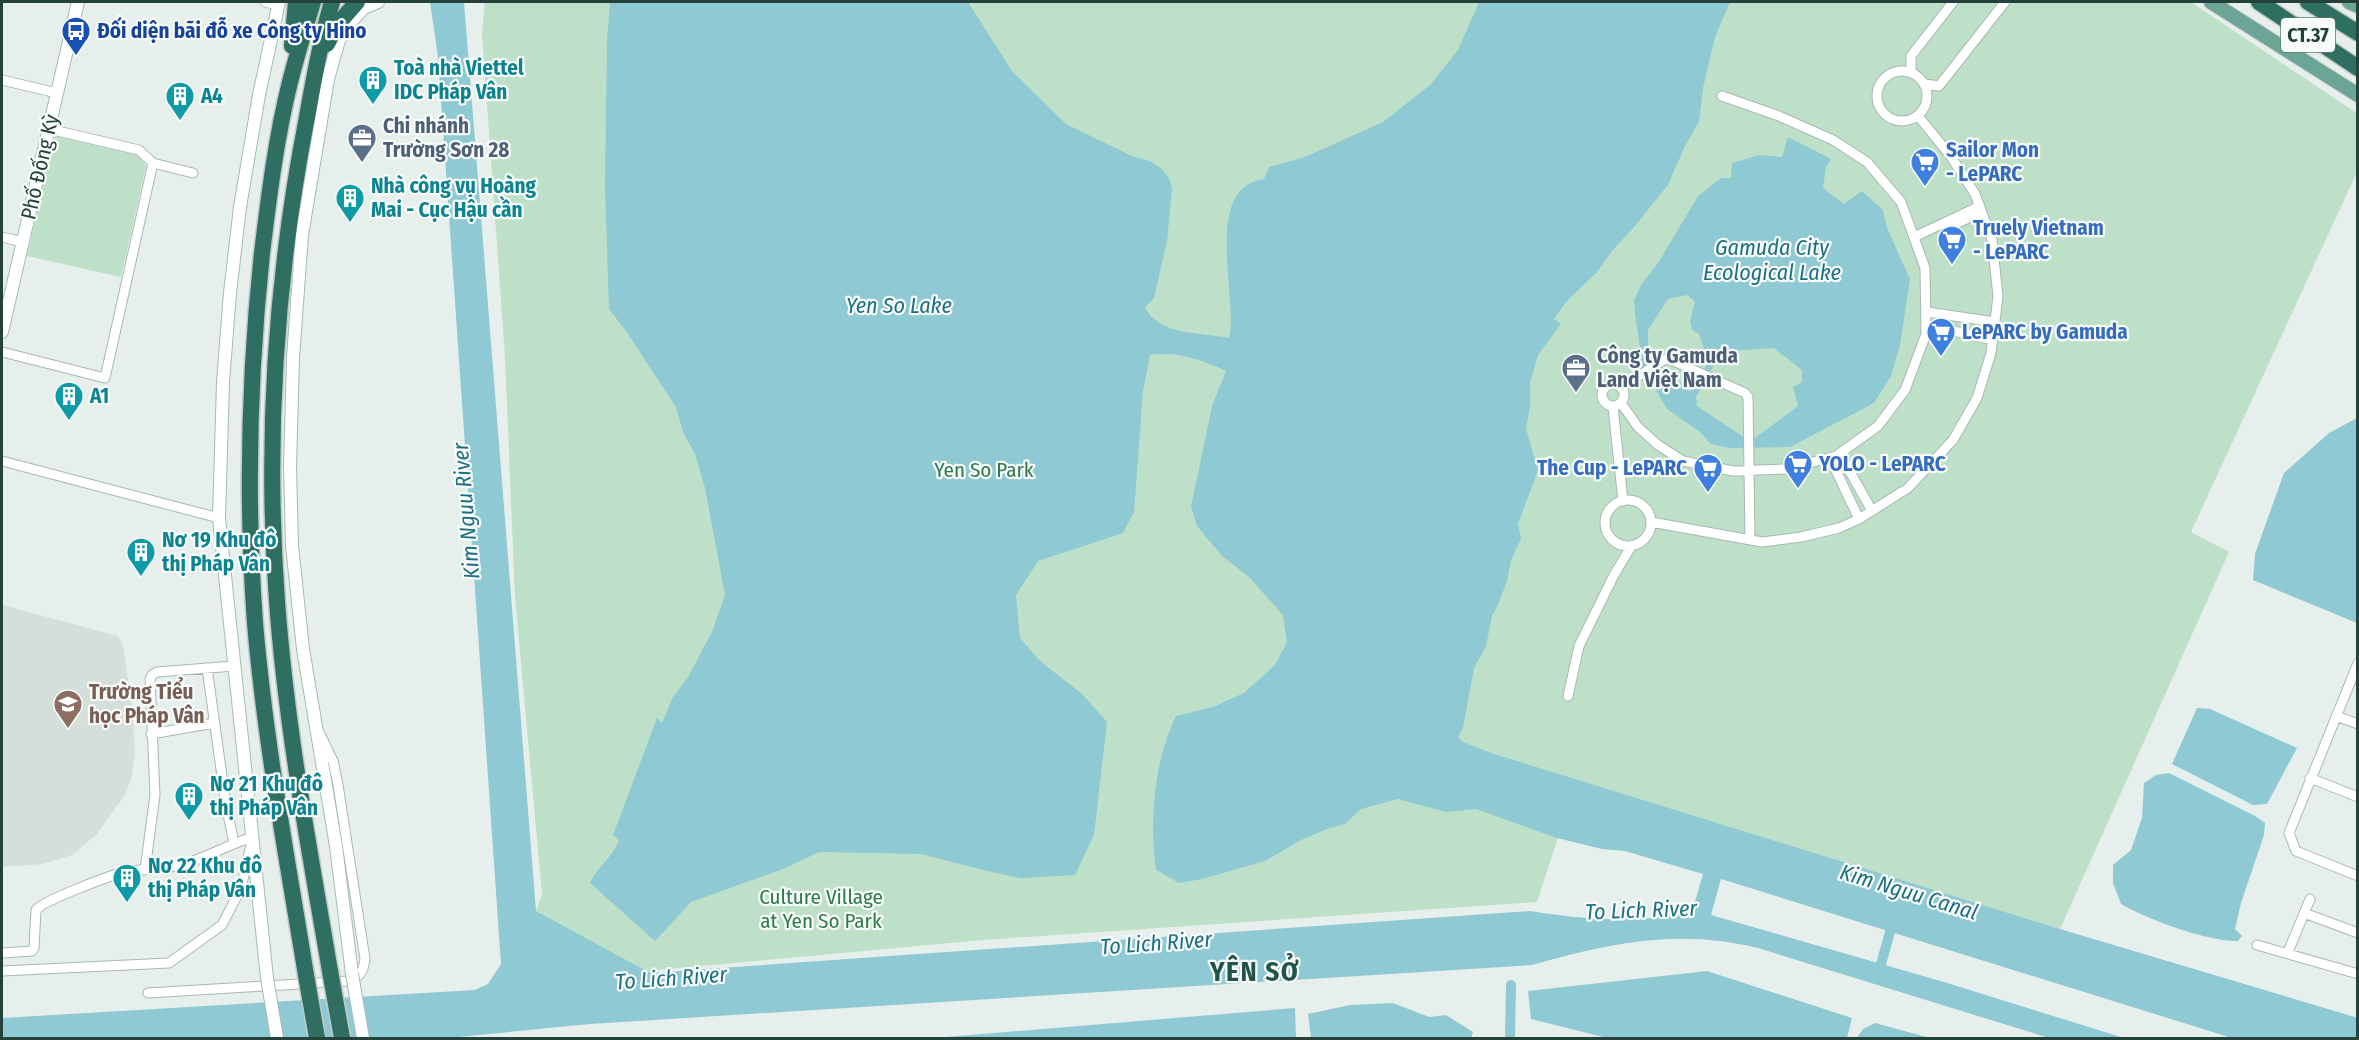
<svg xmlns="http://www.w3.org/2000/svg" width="2359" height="1040" font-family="'Fira Sans Condensed',sans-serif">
  <rect width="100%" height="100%" fill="#e6efeb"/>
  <path fill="#d4dfda" d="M2 605 118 636 123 646 132 706 135 753 132 776 125 795 96 835 72 855 43 864 2 867Z"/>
  <path fill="#bfe0c8" d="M485 2H2191L2358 114 2357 172 2191 532 2229 552 2060 929 1576 782 1537 902 983 940 658 970 650 975 536 911 542 895 515 597 505 357 482 33Z
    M55 136 137 155 146 166 121 277 27 256Z"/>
  <path fill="#8ec9d4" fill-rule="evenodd" d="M430 2H464L536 911 650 973 1530 911C1584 920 1639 923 1692 912L1703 874 1625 851 1602 849 1557 838 1476 809 1446 812 1398 799 1361 809 1345 824 1327 829 1301 840 1265 861 1202 879 1179 883 1156 870C1149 823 1154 760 1176 716L1213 707 1244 693 1275 665 1287 642 1283 615 1249 577 1222 556 1197 526 1191 507 1212 406 1226 371C1202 360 1177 351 1150 355L1143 391 1134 512 1123 533 1038 561 1016 595 1020 638 1040 661 1082 694 1107 722 1094 835 1075 875 1021 878 987 871 921 854 819 852 783 869 691 902 655 941 590 883C597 867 613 857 619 840L613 835 657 718 662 723 673 697 688 677 712 632 725 595 705 488 695 454 683 432 676 407 626 331 609 309 605 185 607 41 610 2H968L1012 71 1066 124 1134 157 1150 161 1162 169 1169 178 1172 188 1167 241 1154 298 1145 307C1158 336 1202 332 1229 338 1239 299 1201 187 1264 179L1269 167 1305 157 1383 122 1430 85 1458 50 1479 2H1730L1715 37 1703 88 1699 122 1685 146 1668 185 1634 227 1612 251 1597 272 1566 302 1554 319 1561 324 1538 355 1530 383V406L1526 429 1538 470 1518 524 1521 539 1511 560 1507 581 1498 605 1492 616 1486 646 1474 668 1463 728 1458 737 1463 742 1491 753 2060 929 2358 1018 2357 1038H2232L1721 879 1711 915 1944 982 2124 1038H2049L1758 948C1679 928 1608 943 1532 965L590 1024 448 1038H2V1018L475 990 488 984 501 964 438 57Z
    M1788 137 1831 159 1826 167 1823 188 1844 204 1862 191 1883 210 1887 228 1910 279 1900 345 1891 376 1874 403 1790 447 1729 448 1711 444 1700 432 1667 409 1643 368 1635 314 1634 300 1641 285 1658 263 1698 196 1721 178H1731L1732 163 1759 155 1782 157ZM1688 295 1695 302 1690 321 1692 330 1699 334 1708 361 1695 389 1689 391 1684 389 1682 384 1677 381C1661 386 1658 374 1648 362V330L1668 299ZM1774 348 1802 370V382L1793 387 1798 406 1755 438 1742 436 1697 406 1696 397 1721 353 1727 351Z
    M2357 418V623L2253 580 2255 554 2284 473 2329 433Z
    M2197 708 2210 709 2297 748 2267 804 2253 805 2172 764Z
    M2169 773 2255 816 2265 823 2264 835 2241 903 2235 929 2242 936 2238 941C2209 942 2146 919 2121 904L2113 883V865L2131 850 2142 818 2144 783 2156 775Z
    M1707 971 1852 1018 1847 1038H1607L1531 1019 1528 991Z
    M1393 1003 1429 1017 1446 1015 1473 1032 1471 1038H1311L1308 1014 1350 1005Z
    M1295 1008 1296 1038H934Z
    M1875 1023 1930 1038H1857L1863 1029Z"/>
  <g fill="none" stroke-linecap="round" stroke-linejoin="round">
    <path stroke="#8ec9d4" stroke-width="10" d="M1877 978 1894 918
      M1510 1038 1511 985"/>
    <g stroke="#a8b8b2" stroke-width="11">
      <path id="street" d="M265 2 278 5
        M1877 96a25 25 0 1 1 50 0a25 25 0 1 1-50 0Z
        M1911 73V56L1953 2
        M2 80 57 93
        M1925 84 1939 86 2005 2
        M153 163 193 173
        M1951 226 1982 212
        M2 237 23 242
        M1914 237 1980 206
        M1927 312 1995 322
        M1928 325 1993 340
        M2 352 105 378 153 163 139 150 49 129
        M1602 395a11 11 0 1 1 22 0a11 11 0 1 1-22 0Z
        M1621 387 1664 360 1669 359 1745 393 1748 397 1750 540
        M1621 403 1638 427 1658 445 1683 461 1733 471 1786 469 1836 456 1878 426 1905 390 1926 334 1925 268 1901 202 1867 162 1833 140 1779 116 1722 96
        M1613 407 1623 501
        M1840 454 1872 511
        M1830 458 1859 519
        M2 461 219 518
        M1605 523a23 23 0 1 1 46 0a23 23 0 1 1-46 0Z
        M1651 522 1762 542 1801 537 1839 528 1859 519 1908 488 1953 440 1977 398 1991 353 1998 296 1992 240 1975 194 1950 155 1918 116
        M2358 663 2289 833 2296 851 2358 876
        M207 668 226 805 234 843
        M1568 696 1579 646 1614 575 1632 545
        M2336 716 2358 724
        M151 734 214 723
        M2310 778 2358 797
        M145 870 155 795 150 679 152 675 157 672 234 666
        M2304 913 2358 933
        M2257 945 2358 974
        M2288 952 2310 899
        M2 953 32 951 34 948 36 910C42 901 111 875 125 872 145 868 165 870 184 864 208 857 229 844 253 837
        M2 971 169 963 222 925 241 888 251 845
        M148 993 348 981C360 977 363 973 365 959L338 785 333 761 319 732"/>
    </g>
    <g stroke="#a4bbb3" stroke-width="14">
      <path id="secondary" d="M2 332 78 2
        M352 974 336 846 303 649 292 546 290 466 293 358 302 235 328 79 339 40 349 24 364 8 378 2
        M267 978 219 518 223 382 230 293 240 207 259 95 279 2"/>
    </g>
    <g stroke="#c2cac8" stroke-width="16">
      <path id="primary" d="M2211 2 2358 95
        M2349 2 2358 6"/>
    </g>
    <g stroke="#c2cac8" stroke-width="19">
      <path id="highway" d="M2259 2 2358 68
        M2308 2 2358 33
        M327 44 337 25 357 2
        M292 46 296 2
        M330 971C309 848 286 725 277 601 265 439 276 276 307 117 314 78 321 39 332 2
        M306 975C287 858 265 741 255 623 246 500 249 376 262 253 269 196 276 138 290 82 297 55 305 28 313 2"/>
    </g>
    <use href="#street" stroke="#fff" stroke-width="9"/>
    <use href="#secondary" stroke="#fff" stroke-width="12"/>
    <use href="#primary" stroke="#6aa596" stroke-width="14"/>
    <use href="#highway" stroke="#2f6f62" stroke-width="16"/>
    <g stroke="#a4bbb3" stroke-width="14" stroke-linecap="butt">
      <path id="secondary-bridge" d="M352 974 363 1038
        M267 978 277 1038"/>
    </g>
    <g stroke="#c2cac8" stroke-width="19" stroke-linecap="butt">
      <path id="highway-bridge" d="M330 971 342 1038
        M306 975 317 1038"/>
    </g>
    <use href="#secondary-bridge" stroke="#fff" stroke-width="12"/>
    <use href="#highway-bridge" stroke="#2f6f62" stroke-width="16"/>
  </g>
  <defs>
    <g id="bus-pin" transform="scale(1.5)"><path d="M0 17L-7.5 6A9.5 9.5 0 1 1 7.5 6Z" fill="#1a4fb4" stroke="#f7fbf9"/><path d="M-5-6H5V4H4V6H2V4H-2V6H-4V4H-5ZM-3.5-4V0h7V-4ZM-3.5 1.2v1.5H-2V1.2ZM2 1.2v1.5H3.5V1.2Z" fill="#fff"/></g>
    <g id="building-pin" transform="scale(1.5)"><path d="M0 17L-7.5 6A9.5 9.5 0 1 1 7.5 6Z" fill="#0f9aa8" stroke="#f7fbf9"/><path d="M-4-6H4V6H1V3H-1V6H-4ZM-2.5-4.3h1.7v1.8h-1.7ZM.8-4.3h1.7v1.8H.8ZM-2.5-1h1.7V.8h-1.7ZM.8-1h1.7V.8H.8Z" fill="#fff"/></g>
    <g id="office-pin" transform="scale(1.5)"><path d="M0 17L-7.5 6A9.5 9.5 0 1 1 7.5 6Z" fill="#5c6f8a" stroke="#f7fbf9"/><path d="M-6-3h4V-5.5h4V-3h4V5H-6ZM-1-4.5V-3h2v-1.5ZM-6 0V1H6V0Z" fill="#fff"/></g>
    <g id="supermarket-pin" transform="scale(1.5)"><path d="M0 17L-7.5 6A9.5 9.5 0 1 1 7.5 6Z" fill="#3f7fe0" stroke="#f7fbf9"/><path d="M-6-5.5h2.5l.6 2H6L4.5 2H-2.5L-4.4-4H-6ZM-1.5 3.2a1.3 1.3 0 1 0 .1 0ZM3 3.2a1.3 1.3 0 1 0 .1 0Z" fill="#fff"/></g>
    <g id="school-pin" transform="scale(1.5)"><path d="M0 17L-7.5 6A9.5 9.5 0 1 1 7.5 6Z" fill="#8d6e63" stroke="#f7fbf9"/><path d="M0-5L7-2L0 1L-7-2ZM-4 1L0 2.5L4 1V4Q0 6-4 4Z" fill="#fff"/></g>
  </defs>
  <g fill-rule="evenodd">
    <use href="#bus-pin" x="76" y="31"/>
    <use href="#building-pin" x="373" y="80"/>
    <use href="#building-pin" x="180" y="96"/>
    <use href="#office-pin" x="362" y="138"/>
    <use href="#supermarket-pin" x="1925" y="162"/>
    <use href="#building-pin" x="350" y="198"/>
    <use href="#supermarket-pin" x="1952" y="240"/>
    <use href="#supermarket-pin" x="1941" y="332"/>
    <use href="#office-pin" x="1576" y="368"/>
    <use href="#building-pin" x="69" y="396"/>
    <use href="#supermarket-pin" x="1798" y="464"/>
    <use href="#supermarket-pin" x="1708" y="468"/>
    <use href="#building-pin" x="141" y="552"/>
    <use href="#school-pin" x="68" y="704"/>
    <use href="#building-pin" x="189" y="796"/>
    <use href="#building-pin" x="127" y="878"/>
  </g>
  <g text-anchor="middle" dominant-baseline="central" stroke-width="4.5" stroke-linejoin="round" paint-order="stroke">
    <rect fill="#f7fbf9" stroke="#637a73" stroke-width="1.5" x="2281" y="18" width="54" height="34" rx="4.5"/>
    <g font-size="20" font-weight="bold" fill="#24423a">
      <text x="2308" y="35">CT.37</text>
    </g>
    <g font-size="21" font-weight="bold" fill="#164399" stroke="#f7fbf9" text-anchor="start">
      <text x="97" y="31">Đối diện bãi đỗ xe Công ty Hino</text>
    </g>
    <g font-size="21" font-weight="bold" fill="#0d838f" stroke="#f7fbf9" text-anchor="start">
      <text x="394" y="68">Toà nhà Viettel<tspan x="394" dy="24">IDC Pháp Vân</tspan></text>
      <text x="201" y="96">A4</text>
      <text x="371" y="186">Nhà công vụ Hoàng<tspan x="371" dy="24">Mai - Cục Hậu cần</tspan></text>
      <text x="90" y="396">A1</text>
      <text x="162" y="540">Nơ 19 Khu đô<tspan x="162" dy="24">thị Pháp Vân</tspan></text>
      <text x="210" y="784">Nơ 21 Khu đô<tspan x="210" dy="24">thị Pháp Vân</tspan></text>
      <text x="148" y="866">Nơ 22 Khu đô<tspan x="148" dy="24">thị Pháp Vân</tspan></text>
    </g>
    <g font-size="21" font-weight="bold" fill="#4e5e75" stroke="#f7fbf9" text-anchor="start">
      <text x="383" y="126">Chi nhánh<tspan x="383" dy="24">Trường Sơn 28</tspan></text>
      <text x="1597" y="356">Công ty Gamuda<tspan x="1597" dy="24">Land Việt Nam</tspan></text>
    </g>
    <g font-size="21" font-weight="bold" fill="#366cbe" stroke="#f7fbf9" text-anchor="start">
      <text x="1946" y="150">Sailor Mon<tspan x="1946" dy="24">- LePARC</tspan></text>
      <text x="1973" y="228">Truely Vietnam<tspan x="1973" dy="24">- LePARC</tspan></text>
      <text x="1962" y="332">LePARC by Gamuda</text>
      <text x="1819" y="464">YOLO - LePARC</text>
      <text x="1687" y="468" text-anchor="end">The Cup - LePARC</text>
    </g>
    <g font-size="21" fill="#24423a" stroke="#f7fbf9">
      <text transform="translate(40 167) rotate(-77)">Phố Đống Kỳ</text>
    </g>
    <g font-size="21" fill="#2d7a4b" stroke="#f7fbf9">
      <text x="984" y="470">Yen So Park</text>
      <text x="821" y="897">Culture Village<tspan x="821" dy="24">at Yen So Park</tspan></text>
    </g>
    <g font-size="21" font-weight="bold" fill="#785e54" stroke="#f7fbf9" text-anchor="start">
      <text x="89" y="692">Trường Tiểu<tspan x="89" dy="24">học Pháp Vân</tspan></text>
    </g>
    <g font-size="22" font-style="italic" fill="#1c6f80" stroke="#f7fbf9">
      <text x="1772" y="247">Gamuda City<tspan x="1772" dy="25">Ecological Lake</tspan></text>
      <text x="899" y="305">Yen So Lake</text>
      <text transform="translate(466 511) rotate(-95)">Kim Nguu River</text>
      <text transform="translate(1909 892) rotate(17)">Kim Nguu Canal</text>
      <text transform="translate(1641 910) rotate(-2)">To Lich River</text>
      <text transform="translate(1156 943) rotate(-4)">To Lich River</text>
      <text transform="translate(671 978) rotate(-4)">To Lich River</text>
    </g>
    <g font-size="27" font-weight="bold" letter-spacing="1.5" fill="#1f5548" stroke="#f7fbf9">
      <text x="1255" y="972">YÊN SỞ</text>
    </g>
  </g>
  <rect width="2359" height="1040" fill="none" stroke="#24423a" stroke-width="6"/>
</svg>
